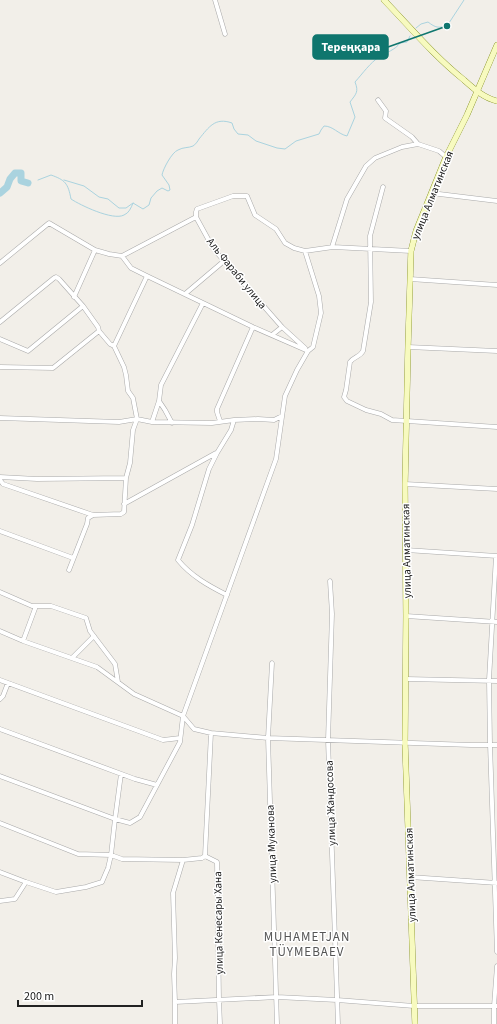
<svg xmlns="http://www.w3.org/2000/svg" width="497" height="1024" font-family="'Source Sans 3',sans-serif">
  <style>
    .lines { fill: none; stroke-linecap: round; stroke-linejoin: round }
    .stream { stroke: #aad3df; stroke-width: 1 }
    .river { stroke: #aad3df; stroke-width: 7 }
    .street-casing { stroke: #a9a9a9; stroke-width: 5 }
    .secondary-casing { stroke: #707d05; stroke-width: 6 }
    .street { stroke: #fff; stroke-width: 4 }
    .secondary { stroke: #f7fabf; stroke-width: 5.5 }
    .labels { text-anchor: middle; stroke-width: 3; stroke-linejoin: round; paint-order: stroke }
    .street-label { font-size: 11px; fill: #222; stroke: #fff }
    .quarter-label { font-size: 13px; letter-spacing: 1px; fill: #555; stroke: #fff }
    .leader { fill: none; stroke: #0f766e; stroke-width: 1.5 }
    .callout-dot { fill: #0f766e; stroke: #fff; stroke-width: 1.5 }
    .callout { fill: #0f766e; stroke: #0f766e; stroke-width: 1.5 }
    .callout-label { font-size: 12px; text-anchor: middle; font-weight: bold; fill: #fff }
  </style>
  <rect width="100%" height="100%" fill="#f2efe9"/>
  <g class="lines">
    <!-- stream -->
    <path class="stream" d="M416,28L421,24L428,22C436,28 438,28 447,26L464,0
      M38,180L51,175C65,180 68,183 71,199C80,205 113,221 124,215C129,213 131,208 133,203L143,209L149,205L151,198L157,191L162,188L168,191L170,190L169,185L162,175C163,169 172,152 178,150C183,147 189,148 193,146C195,145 198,141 199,139C209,127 215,117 232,123L234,129L238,134L248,135L256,141L277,148L285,149L296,141L319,134L321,130L324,126C333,126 338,134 347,136L355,117L350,102C356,94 359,92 355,82C363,73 370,63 379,57C387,52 395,50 400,43L407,42L410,36
      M64,180L84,186L99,197L108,199L114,204L119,208H126L133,203"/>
    <!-- river -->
    <path class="river" d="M0,193L7,187L10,179L15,173H21V181L28,183"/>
    <!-- street casing -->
    <g class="street-casing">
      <path id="street" d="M215,0L225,34
        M378,100L386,111L385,118L412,137L418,144
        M383,187L370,236L371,302L363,351C360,357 353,357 350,362L346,390L344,397L347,401L366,410L381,414L392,420L497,427
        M431,193L497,201
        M196,217V212L197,209L233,196H247L255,215L276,229L285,243L294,248L305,251L333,247L411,251
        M196,217L213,248L224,261L282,327L305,348
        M332,247L347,199L366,166L375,158L402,147L418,144L439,151L446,157
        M122,256L196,217
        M0,263L49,223L95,250L109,254L122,256L131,268L147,276L253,327L308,351
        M410,279L497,285
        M185,294L224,261
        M74,297L95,250
        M0,322L54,278L56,277L59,279L83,306L98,327L99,331L110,344L114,346L124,367L126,375L128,391L133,398L137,419L133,430L130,463L126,478L124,512L121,514L93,515L88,518L87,524L69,570
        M272,335L282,327
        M0,339L28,351L83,306
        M114,346L147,276
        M408,347L497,351
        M0,367L53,368L99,331
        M0,418L119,422L137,419L152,422L212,423L234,420
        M220,421L217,412V409L253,327
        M152,422L159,401
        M172,423L165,410L159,401L161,385L203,303
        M0,477L37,479L126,478
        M0,480L3,484L93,515
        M405,484L497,489
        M124,504L216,453
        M0,531L73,558
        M406,550L497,556
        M496,556L489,680L490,744L497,952
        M330,581L332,614L328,740L338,1024
        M0,592L32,606H51L86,618L90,631L115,664L118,682
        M227,595C209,586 191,576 178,560L192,525L209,469L217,453L231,430L234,420L258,419L274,420L282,416
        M406,616L497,622
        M0,631L23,641L97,667L134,694L183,716L194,729L211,733L268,738L471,745H497
        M23,641L36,606
        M72,658L94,636
        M272,663L268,738L277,1024
        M406,679L497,681
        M0,680L163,740L180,738
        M0,699L3,696L8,683
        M0,729L135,779L157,785
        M0,776L115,819L121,774
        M0,823L78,854L111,855L108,868L102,882L86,887L56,892L26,882L15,899L0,901
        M205,856L202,858L183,860L122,859L111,855L115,819L130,823L140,817L180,742L183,716L276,459L285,396L297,370L308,351L313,347L321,313L319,296L305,251
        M205,856L217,862L219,1000L220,1024
        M205,856L211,733
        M0,872L26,882
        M410,877L497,883
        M175,1002L174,974L175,958L173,893L183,860
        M175,1024V1002L277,997L337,1000L414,1006H497
        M494,1024V1006L497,966"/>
    </g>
    <!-- secondary casing -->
    <g class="secondary-casing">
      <path id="secondary" d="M384,0C410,27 434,56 464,80C474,89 484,98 497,101
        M415,1024L405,743L406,616L405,484L408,347L411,251L416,231L446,157L467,115L497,45"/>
    </g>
    <!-- street -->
    <use href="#street" class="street"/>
    <!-- secondary -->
    <use href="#secondary" class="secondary"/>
  </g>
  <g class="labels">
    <!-- street labels -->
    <g class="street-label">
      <text transform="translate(432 195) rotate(-68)" y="4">улица Алматинская</text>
      <text transform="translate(237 273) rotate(51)" y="4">Аль Фараби улица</text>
      <text transform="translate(406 551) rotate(-91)" y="4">улица Алматинская</text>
      <text transform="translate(330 803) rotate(-92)" y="4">улица Жандосова</text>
      <text transform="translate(271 844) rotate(-92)" y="4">улица Муканова</text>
      <text transform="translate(410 875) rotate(-92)" y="4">улица Алматинская</text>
      <text transform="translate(218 923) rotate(-91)" y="4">улица Кенесары Хана</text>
    </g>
    <!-- quarter labels -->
    <g class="quarter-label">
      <text x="307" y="941">MUHAMETJAN<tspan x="307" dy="15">TÜYMEBAEV</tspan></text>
    </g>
  </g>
  <!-- callouts -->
  <path class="leader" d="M447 26L388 47"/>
  <circle class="callout-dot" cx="447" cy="26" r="4"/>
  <rect class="callout" x="313" y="35" width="75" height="24" rx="4"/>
  <g class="callout-label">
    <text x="351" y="51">Тереңқара</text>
  </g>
  <!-- scale -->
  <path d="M18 1000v6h124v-6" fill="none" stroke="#222222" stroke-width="2"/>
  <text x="24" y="1000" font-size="12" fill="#222222" stroke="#ffffff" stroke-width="3" paint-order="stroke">200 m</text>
</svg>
